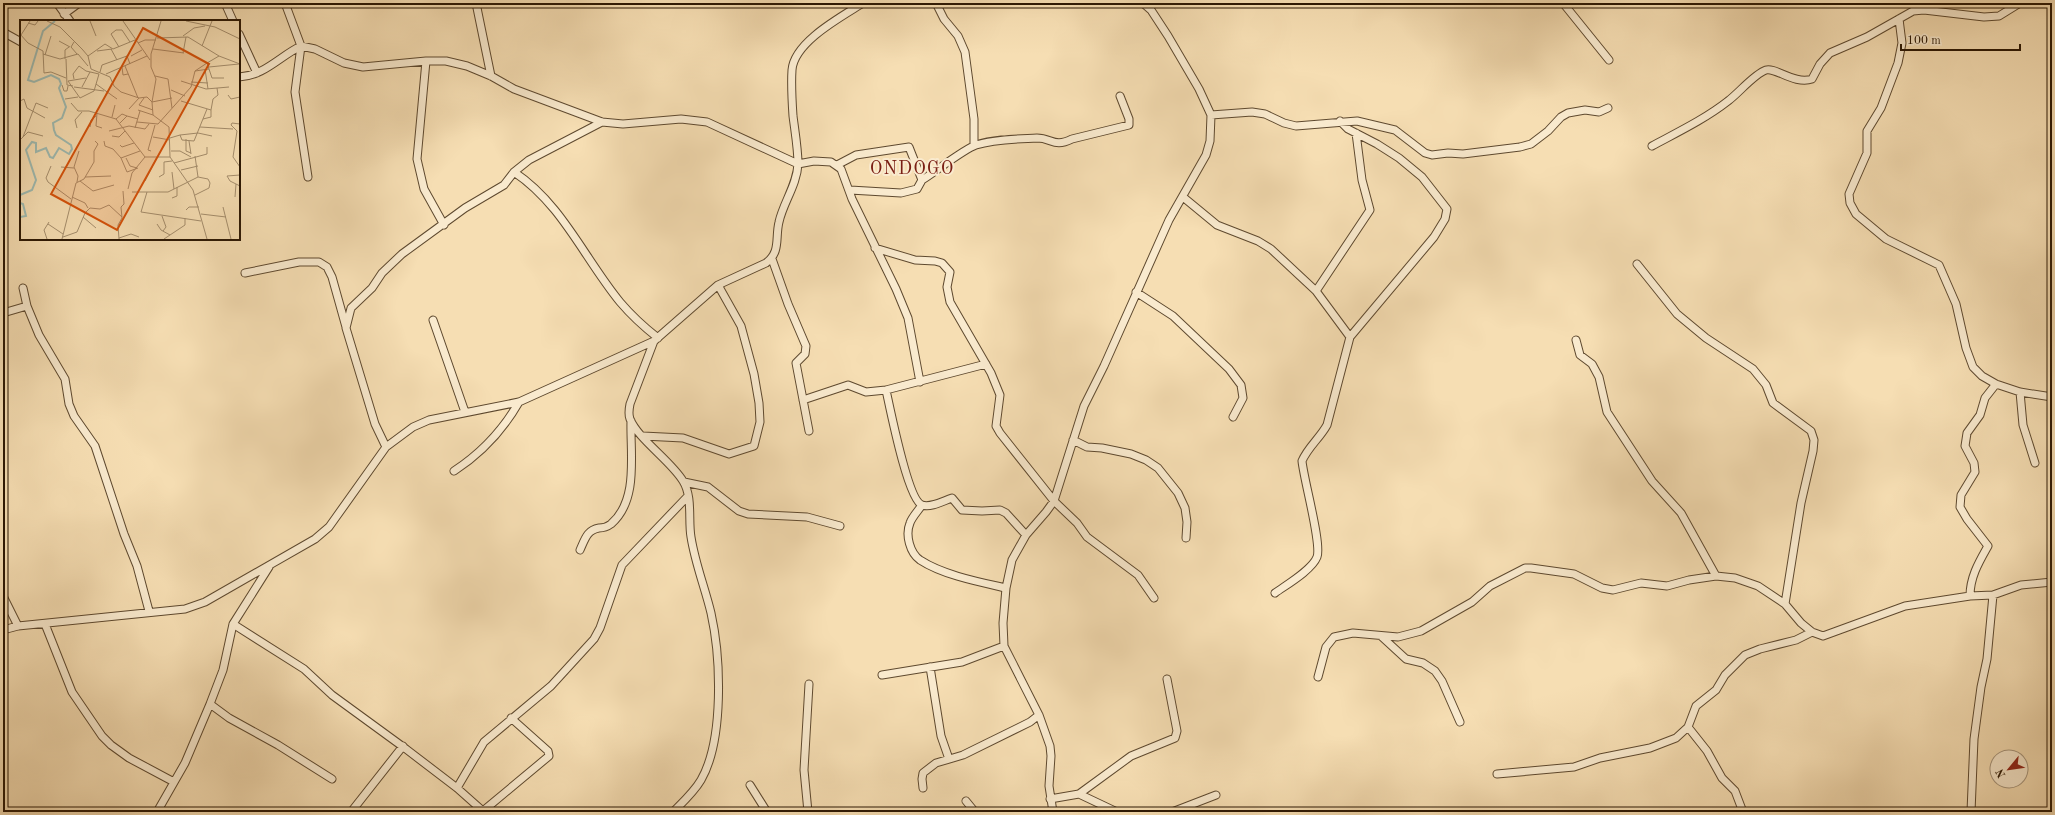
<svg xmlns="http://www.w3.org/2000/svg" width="2055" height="815" font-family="'Old Standard TT',serif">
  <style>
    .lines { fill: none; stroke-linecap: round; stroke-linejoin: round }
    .minor-casing { stroke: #5e492f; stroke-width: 9 }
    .minor { stroke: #f9eace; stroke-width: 7 }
    .labels { text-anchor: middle; stroke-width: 4; stroke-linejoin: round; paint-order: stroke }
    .quarter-label { font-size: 18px; letter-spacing: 1px; fill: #7a1f14; stroke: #f9eace }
    .inset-river { fill: none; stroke: #9ebbb2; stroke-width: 2 }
    .inset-road { fill: none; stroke: #a58e6d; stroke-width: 1 }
    .view { fill: #d5520b; fill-opacity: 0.15; stroke: #d5520b; stroke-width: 2 }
    .inset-edge { fill: none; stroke: #2b1703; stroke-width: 2 }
  </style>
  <rect width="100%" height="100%" fill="#f6deb3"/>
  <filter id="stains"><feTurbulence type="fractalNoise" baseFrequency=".005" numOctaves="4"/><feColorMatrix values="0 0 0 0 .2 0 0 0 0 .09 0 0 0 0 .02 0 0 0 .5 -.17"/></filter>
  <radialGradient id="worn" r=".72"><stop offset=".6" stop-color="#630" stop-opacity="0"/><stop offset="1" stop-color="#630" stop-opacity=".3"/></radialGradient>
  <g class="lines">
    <!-- minor casing -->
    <g class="minor-casing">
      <path id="minor" d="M57,3L70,21
        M225,3L233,21
        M285,3L301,46L295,92L308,177
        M476,3L491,76
        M936,3L944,19L958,36L965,52L974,119V145
        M1563,3L1609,60
        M3,8L7,3
        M64,14L79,3
        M1899,19L1902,43L1898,63L1881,108L1867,131V153L1849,194L1850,203L1856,214L1886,239L1939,265L1956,304L1966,348L1973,367L1982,376L1996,384L2020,392L2052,397
        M3,32L21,42
        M239,34L257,73
        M426,61L417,159L424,189L444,225
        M239,77C264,76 280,56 301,46L315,49L344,63L363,67L426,61H446L467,66L491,76L514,89L602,122L623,124L681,119L707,122L798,164L814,161L831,162L841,169L852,199L896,289L908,318L920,382
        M1211,115L1252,112L1265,114L1284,123L1296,126L1357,121L1395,130L1425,153L1432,155L1448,153L1463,154L1520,147L1531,144L1548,131L1561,117L1568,113L1585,110L1599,112L1608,108
        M1340,121L1348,129L1377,144L1399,158L1422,177L1447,209L1445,219L1434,237L1350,337
        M1652,146C1678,132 1705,119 1728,101C1739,93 1754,74 1766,70C1775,67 1795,85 1812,79L1820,64L1830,53L1867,37L1913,11L1924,10L1984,17L1999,16L2020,3
        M837,165L856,155L909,147L922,180
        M514,172C562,204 584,258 620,302C631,315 644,327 658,338
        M850,190L901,193L917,189L922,180C935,172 964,149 976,145C995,139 1018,139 1037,138C1052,138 1054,148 1072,139L1129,125V119L1120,96
        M1183,197L1217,225L1258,241L1271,249L1316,291L1350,337L1327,425C1320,438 1308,447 1302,461C1304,481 1322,544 1317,557C1312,570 1286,585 1275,593
        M875,248L915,260L935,261L942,263L950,272L947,287L950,302L991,373L1000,395L996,426L1000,433L1054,501L1077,523L1087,537L1138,575L1154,598
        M772,259L788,304L806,346L805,354L796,363L809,431
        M1637,264L1677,314L1706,338L1753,369L1766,385L1773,403L1811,431L1814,440L1813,451L1801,503L1785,604
        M245,273L299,262H319L327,267L332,277L346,327
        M23,288L27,306L39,335L65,379L69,404L74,416L95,446L124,534L137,566L149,611
        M1316,291L1370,210L1362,180L1356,133
        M1136,292L1173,316L1229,369L1241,385L1243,398L1233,417
        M3,313L27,306
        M433,320L465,412
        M1576,340L1580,355L1592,364L1599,377L1607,412L1652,481L1681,513L1716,576
        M654,341L630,404C629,409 628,414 630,419C638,439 671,461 683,481C693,497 688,520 691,537C695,563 705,588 711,613C721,658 724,740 701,780C694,792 683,802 673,812
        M886,390C890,408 908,500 922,505C931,508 943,501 952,498L962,510L982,511L1000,510L1006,513L1026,535
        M2020,392L2023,425L2035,463
        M803,400L848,385L866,392L886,390L986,364
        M643,436L683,438L729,454L754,446L760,422L759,403L754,374L741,326L718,285
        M1073,440L1087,447L1102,448L1131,454L1146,460L1158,468L1178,493L1185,508L1187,522L1186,538
        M386,447L375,424L346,328L351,308L372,288L382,273L402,254L465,208L504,185L514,172L529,160L602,122
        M454,471C480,454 503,430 519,402
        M684,482L708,487L739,511L748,514L807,517L840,526
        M922,505C918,511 912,517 910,523C905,535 910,553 920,560C943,575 979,582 1006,588
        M580,550C585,539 587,530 599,528C603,528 607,527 611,524C639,500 630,454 631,421
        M3,596L18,626
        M1970,596C1970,577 1979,562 1988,546L1967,519L1960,507L1961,495L1975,472L1974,463L1965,446L1967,433L1980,415L1985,398L1996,384
        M45,624L72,692L102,736L111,745L129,758L174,782
        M233,624L304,669L332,695L406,749L457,788L484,812
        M3,630L18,626L185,609L205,602L315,539L329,527L386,447L413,427L429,420L519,402L654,341L718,285L766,263C781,252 775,238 779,222C783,203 797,185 798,164C798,149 795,132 793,116C792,101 791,85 792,70C794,42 841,17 863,3
        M1381,636L1406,659L1423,663L1435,671L1442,681L1460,722
        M930,667L941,736L949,759
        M882,675L962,662L1004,646
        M1318,677L1326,647L1334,637L1353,633L1398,637L1421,631L1472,602L1490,586L1525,568H1531L1574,574L1602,588L1613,590L1641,583L1667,586L1689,580L1716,576L1735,578L1758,586L1785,604L1801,623L1812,632L1823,636L1905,606L1970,596L1993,595L2021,585L2052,582
        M210,704L229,718L278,745L332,779
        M1688,727L1707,751L1722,778L1735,791L1743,812
        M1497,774L1574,767L1600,758L1650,748L1676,738L1688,727L1696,706L1716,690L1725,675L1745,655L1760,649L1796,640L1812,632
        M750,785L767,812
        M457,788L484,742L551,686L594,639L600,628L622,565L688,496
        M923,788L922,779L923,773L936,763L963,755L1030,722L1039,715
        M1079,794L1117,812
        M1050,799L1079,794L1131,756L1175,738L1177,731L1167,679
        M966,801L975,812
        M483,811L549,756L548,751L511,718
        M157,812L185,763L210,704L223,670L233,624L269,567
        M351,812L403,746
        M808,812L804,770L809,684
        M1053,812L1049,786L1051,756L1050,746L1039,715L1004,646L1003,623L1006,588L1012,560L1026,535L1046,512L1054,501L1084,406L1104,366L1169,220L1206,155L1210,141L1211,115L1199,89L1168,36L1151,10L1143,3
        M1172,812L1216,795
        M1971,812L1974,739L1981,687L1987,659L1993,595"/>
    </g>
    <!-- minor -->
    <use href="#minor" class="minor"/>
  </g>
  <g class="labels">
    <!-- quarter labels -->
    <g class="quarter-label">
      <text x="912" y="174">ONDOGO</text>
    </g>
  </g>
  <!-- overview -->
  <g transform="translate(20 20)">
    <rect width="220" height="220" fill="#f6deb3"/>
    <path class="inset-river" d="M0,175L12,170L16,160L6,130L12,122L16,123V132L26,128L30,137L33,138L39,128L49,134L52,129L51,125L36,115L34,110L33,103L42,98L46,87L39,68L41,64L39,59L31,55L14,62L8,60L23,11L35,1M0,183L3,184L6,196L0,197"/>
    <path class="inset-road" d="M27,1L40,7L62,29L68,36L71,49L90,57L94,66L101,72L119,78L127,77L132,82M70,1L76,16M103,1L130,40M141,1L131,34V47L136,59L132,82L133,95L149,107L150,137L173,170L187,219M166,1L195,7L220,19M8,3L15,5L18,1M0,14L8,23L23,31L24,53L31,52L46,58M1,15L10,1M163,16L174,8L185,6M137,18L168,17L199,36L220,44M39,21L50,27M54,22L51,27L57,34M118,23L125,20H136M182,26L192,1M99,27L91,14L96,10H102L110,22M91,29L97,40M133,29L164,33M77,31L92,29M163,33L166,17M23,34L40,39L58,34L68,46M25,35L31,16M68,36L85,24L93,29L115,20M111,36L122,30M45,39V30L49,27M46,39L47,65L53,66M187,43L199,36M105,46L118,78M102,47L103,55L108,54M189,47L219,44M185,49L188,69M175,51L187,43L192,58H204M80,52L82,45L107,36L110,44M86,54L127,36M135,56L148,59L152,88M54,59L53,54L59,46L66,51L79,54M48,61L60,78L74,71L79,54M48,61L66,58M161,61L186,69L209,67M171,62L188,63M76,64L97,79M42,65L44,71H47L48,66M54,67L84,71M62,67L70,52M151,70L165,76M208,75L211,79L220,77M124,78L119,85L133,90M45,79L58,77M0,81L4,79L7,88L25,98M161,81L191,90V97L183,99M132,82L152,78M51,83L58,91H69L96,99L125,137H150M109,89L119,78M118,90L133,95M191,90L193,79L198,75L197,68M77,93L76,106L82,108M92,97L95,85M96,99L102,94L107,96M117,102L138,104L171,67L175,51L189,49M100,103L107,96L118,99M220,104L212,103L211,105L217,111L213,137L220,147M70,107L71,100L76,96M180,107L213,109M57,108L55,100L62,92M115,108L120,91M89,111L109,106L125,109L129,104M160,115L178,113L192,116M92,116L99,117L105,111M3,117L16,83L28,88M133,117L150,120M150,118L160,115L162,120L174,121L187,89M166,119V131L171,133M0,120L8,112L23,116M84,121L85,126L93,129L101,138L120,131M169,121L171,134M100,125L102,127L114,123M131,131L128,130L135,105M151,131H160L171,137M101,138L107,152L118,148M106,138L110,146L117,148M154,143L187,134V127M31,146L26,158L28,162L51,179M41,147L54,148M161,150L178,146M152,152L154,169M220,155L207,156L210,161L220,166M65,157L91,156M139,157L144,154V142L152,141M60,161L73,171L94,165M125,161L137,137M57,162L58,156L54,147L59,131M108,169L112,153L125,137M112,172H148L178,157L175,136M127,172L121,192L181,201M175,175L189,168L190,163L188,159L178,157M52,177L65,183L68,188M215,177L216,164M152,178L157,176V167M203,187L211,219M166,190L169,187H179M181,194L206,197M142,196L146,207L143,211M63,197L76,208M28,204L43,214M137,204L141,210L150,215M43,217L57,212L65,193L70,188L80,189L89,185L102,197M99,218L111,214L119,217M27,219L24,210L29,202M42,219L56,163L64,159L74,142V131L78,124L75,121M99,219L98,205L102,198L101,187L104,184L103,171M144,219L165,205V198"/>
    <path class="view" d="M123,8L189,44L97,210L31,174Z"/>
    <rect width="220" height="220" class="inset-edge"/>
  </g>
  <!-- margin -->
  <rect width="2055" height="815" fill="none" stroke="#f6deb3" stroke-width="16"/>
  <rect x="4" y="4" width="2047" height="807" fill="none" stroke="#2b1703" stroke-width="2"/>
  <rect x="8" y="8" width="2039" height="799" fill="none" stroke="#2b1703"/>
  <!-- north arrow -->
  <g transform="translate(2009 769) rotate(241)"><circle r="19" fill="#f9eace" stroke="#a7967d"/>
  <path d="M0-3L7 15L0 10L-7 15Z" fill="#8f2418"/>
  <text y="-6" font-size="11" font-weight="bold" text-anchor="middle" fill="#2b1703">N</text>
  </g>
  <!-- scale -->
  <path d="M1901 44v6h119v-6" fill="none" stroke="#2b1703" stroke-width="2"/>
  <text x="1907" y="44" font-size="12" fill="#2b1703" stroke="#f9eace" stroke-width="3" paint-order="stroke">100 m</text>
  <rect width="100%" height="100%" filter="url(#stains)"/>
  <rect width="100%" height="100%" fill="url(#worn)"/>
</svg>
